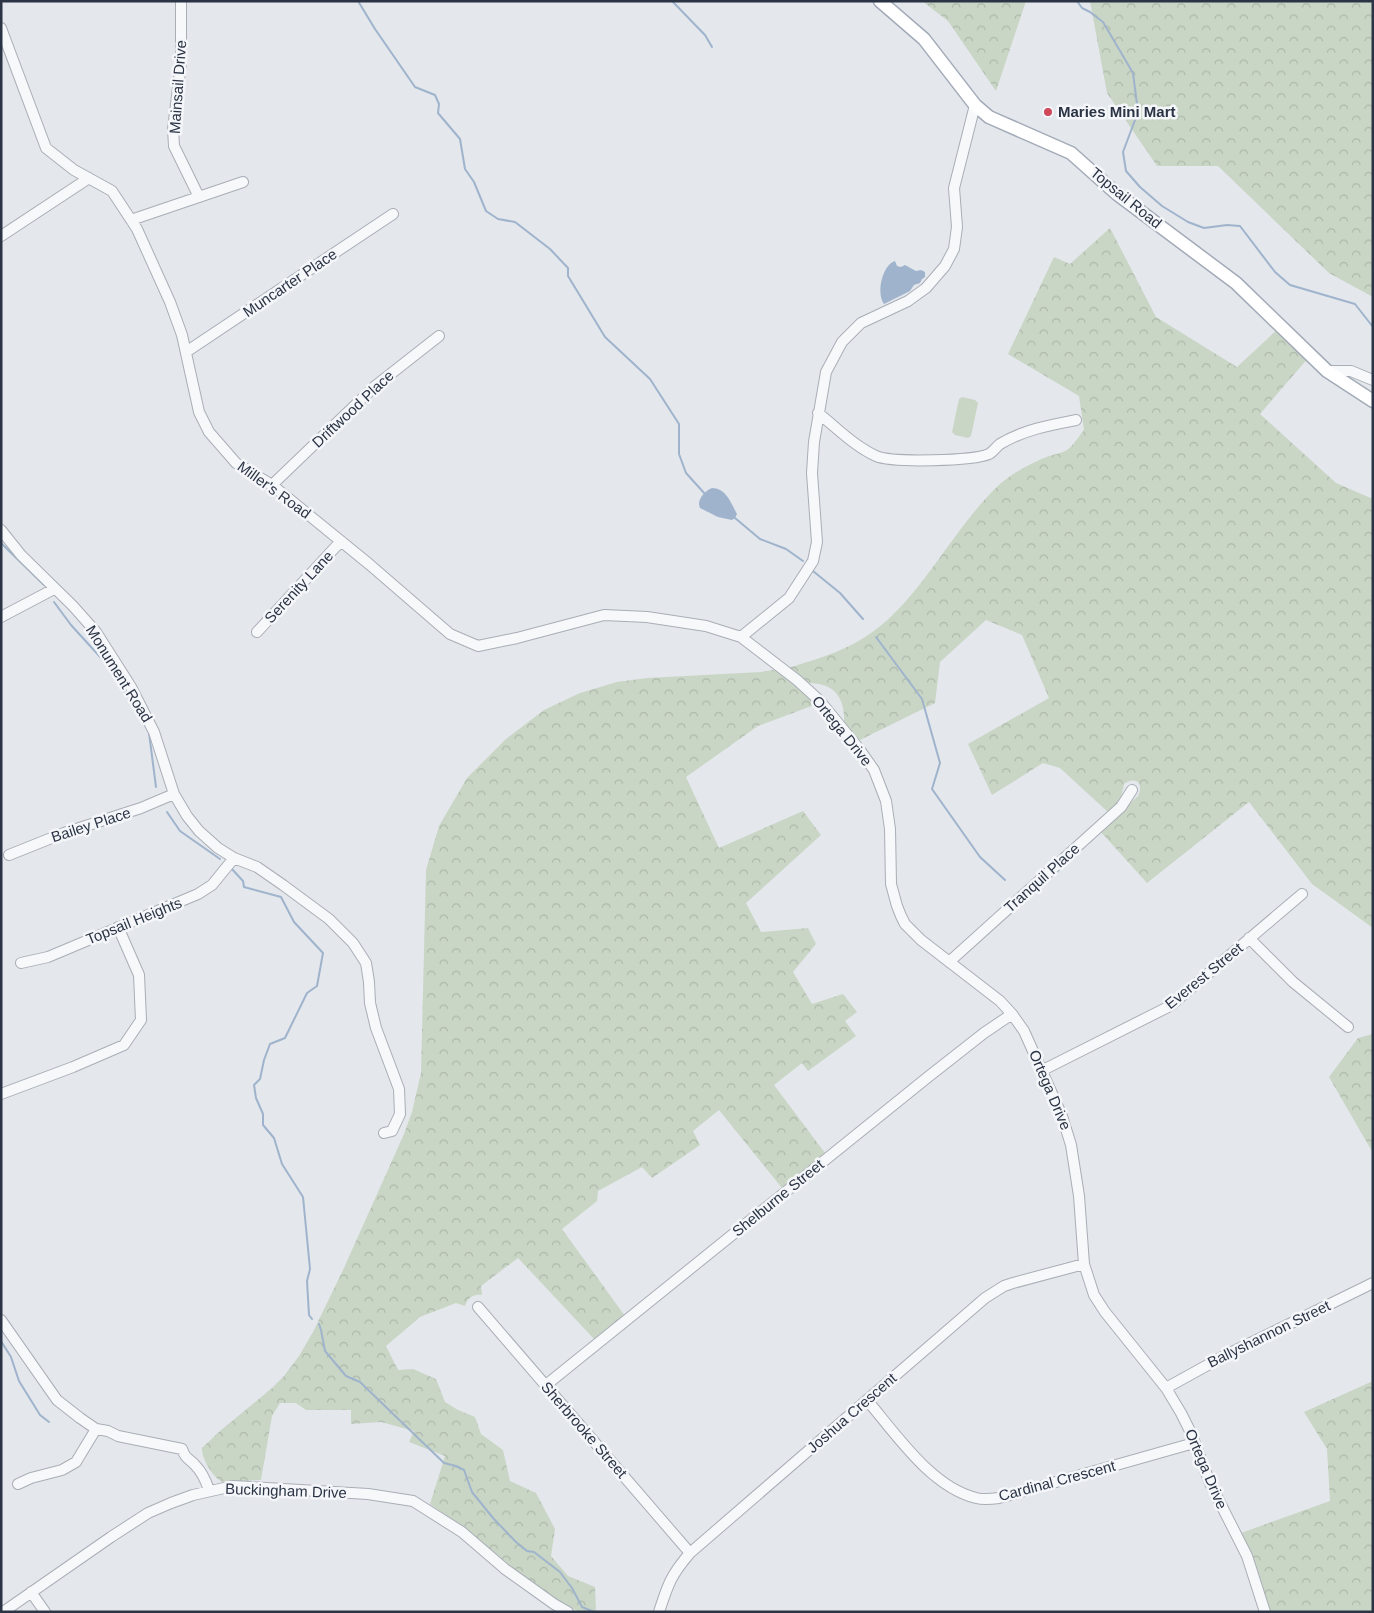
<svg xmlns="http://www.w3.org/2000/svg" width="1374" height="1613" font-family="Arial,sans-serif">
  <style>
    .green { fill: #c9d6c5 }
    .forest { fill: url(#forest-crowns) }
    .water { fill: #9fb4cc }
    .lines { fill: none; stroke-linecap: round; stroke-linejoin: round }
    .stream { stroke: #9fb4cc; stroke-width: 2 }
    .minor-casing { stroke: #a9aeb7; stroke-width: 12 }
    .major-casing { stroke: #a3abb8; stroke-width: 15 }
    .minor { stroke: #f7f8fa; stroke-width: 10 }
    .major { stroke: #fff; stroke-width: 12 }
    .poi-dot { fill: #d1495b; stroke: #f4f6f9; stroke-width: 2 }
    .labels { text-anchor: middle; stroke-width: 5; stroke-linejoin: round; paint-order: stroke }
    .street-label { font-size: 15px; fill: #2b3445; stroke: #f4f6f9 }
    .poi-label { font-size: 15px; font-weight: bold; fill: #2b3445; stroke: #f4f6f9; text-anchor: start }
  </style>
  <defs>
    <pattern id="forest-crowns" width="20" height="18" patternUnits="userSpaceOnUse" patternTransform="scale(1.25)"><rect width="20" height="18" fill="#c9d6c5"/><path d="M2 6a3 3 0 1 1 6 0M12 15a3 3 0 1 1 6 0" fill="none" stroke="#adb8ab"/></pattern>
  </defs>
  <rect width="100%" height="100%" fill="#e4e7ec"/>
  <!-- green -->
  <path class="green" d="M962,397L975,400L978,403L971,436L968,438L955,435L952,432L959,399Z"/>
  <!-- forest -->
  <path class="forest" d="M922,1H1026L996,91L948,21Z
    M1090,1H1373V297L1329,273L1218,166H1157L1107,93Z
    M1110,228L1156,317L1237,367L1280,327L1309,357L1260,414L1336,483L1373,499V928L1312,884L1249,802L1147,883L1100,831L1138,796C1144,783 1136,776 1124,784L1120,802L1109,813L1060,768L1043,763L992,795L968,744L1049,698L1022,635L986,620L940,662L935,703L858,741L844,723C845,706 840,690 823,685C818,683 812,684 807,682C801,681 793,672 788,668C814,660 839,653 862,639C919,605 951,529 1000,484C1014,472 1031,463 1049,456C1055,454 1062,453 1067,450C1073,446 1079,436 1084,430L1079,396L1008,354L1054,257L1070,264Z
    M779,669L817,704L758,726L686,777L719,848L803,811L821,835L746,903L761,932L808,928L816,944L793,972L812,1004L843,994L857,1012L845,1021L856,1036L808,1071L802,1063L774,1085L825,1153L782,1188L719,1110L693,1131L700,1145L652,1178L642,1167L598,1191L597,1201L562,1229L625,1316L595,1340L518,1258L481,1286L482,1295C473,1294 468,1297 465,1306L456,1303L420,1317L386,1346L398,1370L413,1369L436,1379L445,1402L458,1410L475,1417L481,1434L503,1450L510,1481L536,1493L555,1529L551,1556L568,1576L595,1587L596,1612H579L549,1595L529,1581L467,1530L430,1504L445,1456L409,1442L414,1431L381,1422L351,1424V1410H306L296,1403H280L272,1416L261,1480L223,1482C214,1479 201,1458 202,1448L220,1431L272,1388L284,1376L299,1356L313,1332L343,1270L404,1134L412,1112L421,1073L426,870L439,826L467,778L506,739L544,710L580,693L617,682L647,678L761,672Z
    M1373,1034V1153L1329,1077L1358,1038Z
    M1373,1381V1612H1270L1251,1555L1241,1533L1330,1501L1327,1449L1304,1412Z"/>
  <!-- water -->
  <path class="water" d="M895,261L897,266L901,267L905,265L916,271L921,270L925,272V277L922,279L920,283L914,285L910,291L884,304C876,294 882,265 895,261Z
    M712,488C726,488 731,503 737,514L735,518L732,520L718,517L700,508C696,500 705,491 712,488Z"/>
  <g class="lines">
    <!-- stream -->
    <path class="stream" d="M358,1L375,29L415,87L435,95L439,104L438,113L460,139L465,169L474,182L486,211L498,219L515,222L550,249L568,268V276L605,337L650,379L679,424V454L686,473L705,494
      M672,1L705,35L712,47
      M1077,1L1082,8L1090,12L1103,22L1133,73L1138,112L1123,152L1126,171L1140,187L1162,206L1188,222L1204,228L1227,225L1240,226L1275,272L1290,285L1355,304L1373,327
      M735,518L760,539L786,549L803,561
      M1,543L44,585
      M813,571L840,593L863,619
      M54,602L71,625L122,681L124,691L140,716
      M876,637L922,699L940,763L932,789L980,857L1005,880
      M149,733L156,787
      M167,812L180,831L220,859
      M231,868L243,881L244,887L281,897L294,922L323,953L317,986L307,993L285,1038L270,1044L264,1060L260,1079L254,1085L256,1098L263,1114V1125L274,1138L282,1164L303,1197L310,1269L307,1281L309,1315L312,1319
      M319,1324L321,1330L325,1351L346,1376L360,1382L444,1463L456,1466L464,1470L472,1492L493,1518L516,1542L527,1551L534,1552L560,1572L572,1588L582,1607L594,1612
      M1,1341L11,1357L19,1381L40,1415L49,1422"/>
    <!-- minor casing -->
    <g class="minor-casing">
      <path id="minor" d="M181,1V63L173,129L174,146L199,197
        M1,28L46,148L74,170L112,191L137,229L170,302L182,335L199,412L209,432L236,463L272,485L369,564L450,634L478,646L517,638L604,615L647,617L706,626L741,637L797,680L820,701L860,750L874,770L886,801L890,829L891,884L897,906L901,916L905,924L921,940L1000,1001L1012,1014L1024,1031L1062,1116L1071,1145L1079,1196L1084,1264L1094,1295L1105,1312L1166,1388L1181,1413L1191,1433L1210,1483L1247,1556L1265,1612
        M131,220L243,182
        M1,236L89,178
        M186,352L393,214
        M1327,371H1351L1373,380
        M818,413C836,427 854,446 876,456C892,463 973,461 989,454C993,452 996,447 1000,444C1023,430 1050,425 1076,420
        M272,485L374,387L439,336
        M1,530L21,555L73,606L96,632L131,687L154,732L174,794L187,816L199,831L218,848L234,858L257,867L283,885L329,919L353,943L366,963L369,982L370,1003L376,1028L399,1089L400,1114L392,1131L384,1133
        M1,617L54,589
        M257,632L341,541
        M741,637L789,598L813,561L817,542L812,473L814,442L826,372L842,342L861,323L908,301L926,288L945,266L954,249L957,227L954,188L975,105
        M9,855L64,833L141,808L174,794
        M1249,938L1293,982L1348,1027
        M949,962L1121,807L1132,790
        M21,963L48,957L198,894L212,885L234,858
        M1043,1070L1170,1006L1302,894
        M1,1094L73,1067L124,1045L141,1020L139,975L118,927
        M478,1307L690,1553
        M1,1320L57,1400L80,1418L96,1429L108,1431L118,1436L182,1449C186,1460 188,1457 195,1465C202,1472 206,1481 209,1490
        M546,1385L928,1077L984,1033L1012,1014
        M1166,1388L1224,1356L1373,1283
        M867,1400C895,1433 931,1487 976,1498C984,1500 992,1499 999,1498L1194,1443
        M18,1484L31,1478L62,1470L76,1462L96,1429
        M31,1592L45,1612
        M3,1612L111,1537L148,1513L171,1503L193,1495L233,1486L368,1494L413,1501L462,1532L505,1569L554,1604L568,1612
        M659,1612C668,1584 671,1575 690,1553L985,1298L1004,1286L1013,1283L1084,1264"/>
    </g>
    <!-- major casing -->
    <g class="major-casing">
      <path id="major" d="M880,1L924,39L975,105L989,117L1071,153L1117,194L1236,283L1327,371L1373,401"/>
    </g>
    <!-- minor -->
    <use href="#minor" class="minor"/>
    <!-- major -->
    <use href="#major" class="major"/>
  </g>
  <!-- markers -->
  <circle class="poi-dot" cx="1048" cy="112" r="5"/>
  <g class="labels">
    <!-- street labels -->
    <g class="street-label">
      <text transform="translate(178 87) rotate(-86)" y="5">Mainsail Drive</text>
      <text transform="translate(1126 198) rotate(39)" y="5">Topsail Road</text>
      <text transform="translate(290 283) rotate(-34)" y="5">Muncarter Place</text>
      <text transform="translate(353 409) rotate(-43)" y="5">Driftwood Place</text>
      <text transform="translate(274 490) rotate(36)" y="5">Miller's Road</text>
      <text transform="translate(299 587) rotate(-47)" y="5">Serenity Lane</text>
      <text transform="translate(119 674) rotate(58)" y="5">Monument Road</text>
      <text transform="translate(842 731) rotate(51)" y="5">Ortega Drive</text>
      <text transform="translate(91 825) rotate(-18)" y="5">Bailey Place</text>
      <text transform="translate(1042 878) rotate(-42)" y="5">Tranquil Place</text>
      <text transform="translate(134 921) rotate(-22)" y="5">Topsail Heights</text>
      <text transform="translate(1204 976) rotate(-39)" y="5">Everest Street</text>
      <text transform="translate(1050 1090) rotate(67)" y="5">Ortega Drive</text>
      <text transform="translate(778 1198) rotate(-39)" y="5">Shelburne Street</text>
      <text transform="translate(1269 1334) rotate(-26)" y="5">Ballyshannon Street</text>
      <text transform="translate(852 1413) rotate(-41)" y="5">Joshua Crescent</text>
      <text transform="translate(584 1430) rotate(49)" y="5">Sherbrooke Street</text>
      <text transform="translate(1206 1469) rotate(67)" y="5">Ortega Drive</text>
      <text transform="translate(1057 1481) rotate(-15)" y="5">Cardinal Crescent</text>
      <text transform="translate(286 1491) rotate(2)" y="5">Buckingham Drive</text>
    </g>
    <!-- poi labels -->
    <g class="poi-label">
      <text x="1058" y="117">Maries Mini Mart</text>
    </g>
  </g>
  <!-- border -->
  <rect width="1374" height="1613" fill="none" stroke="#2b3445" stroke-width="5"/>
</svg>
